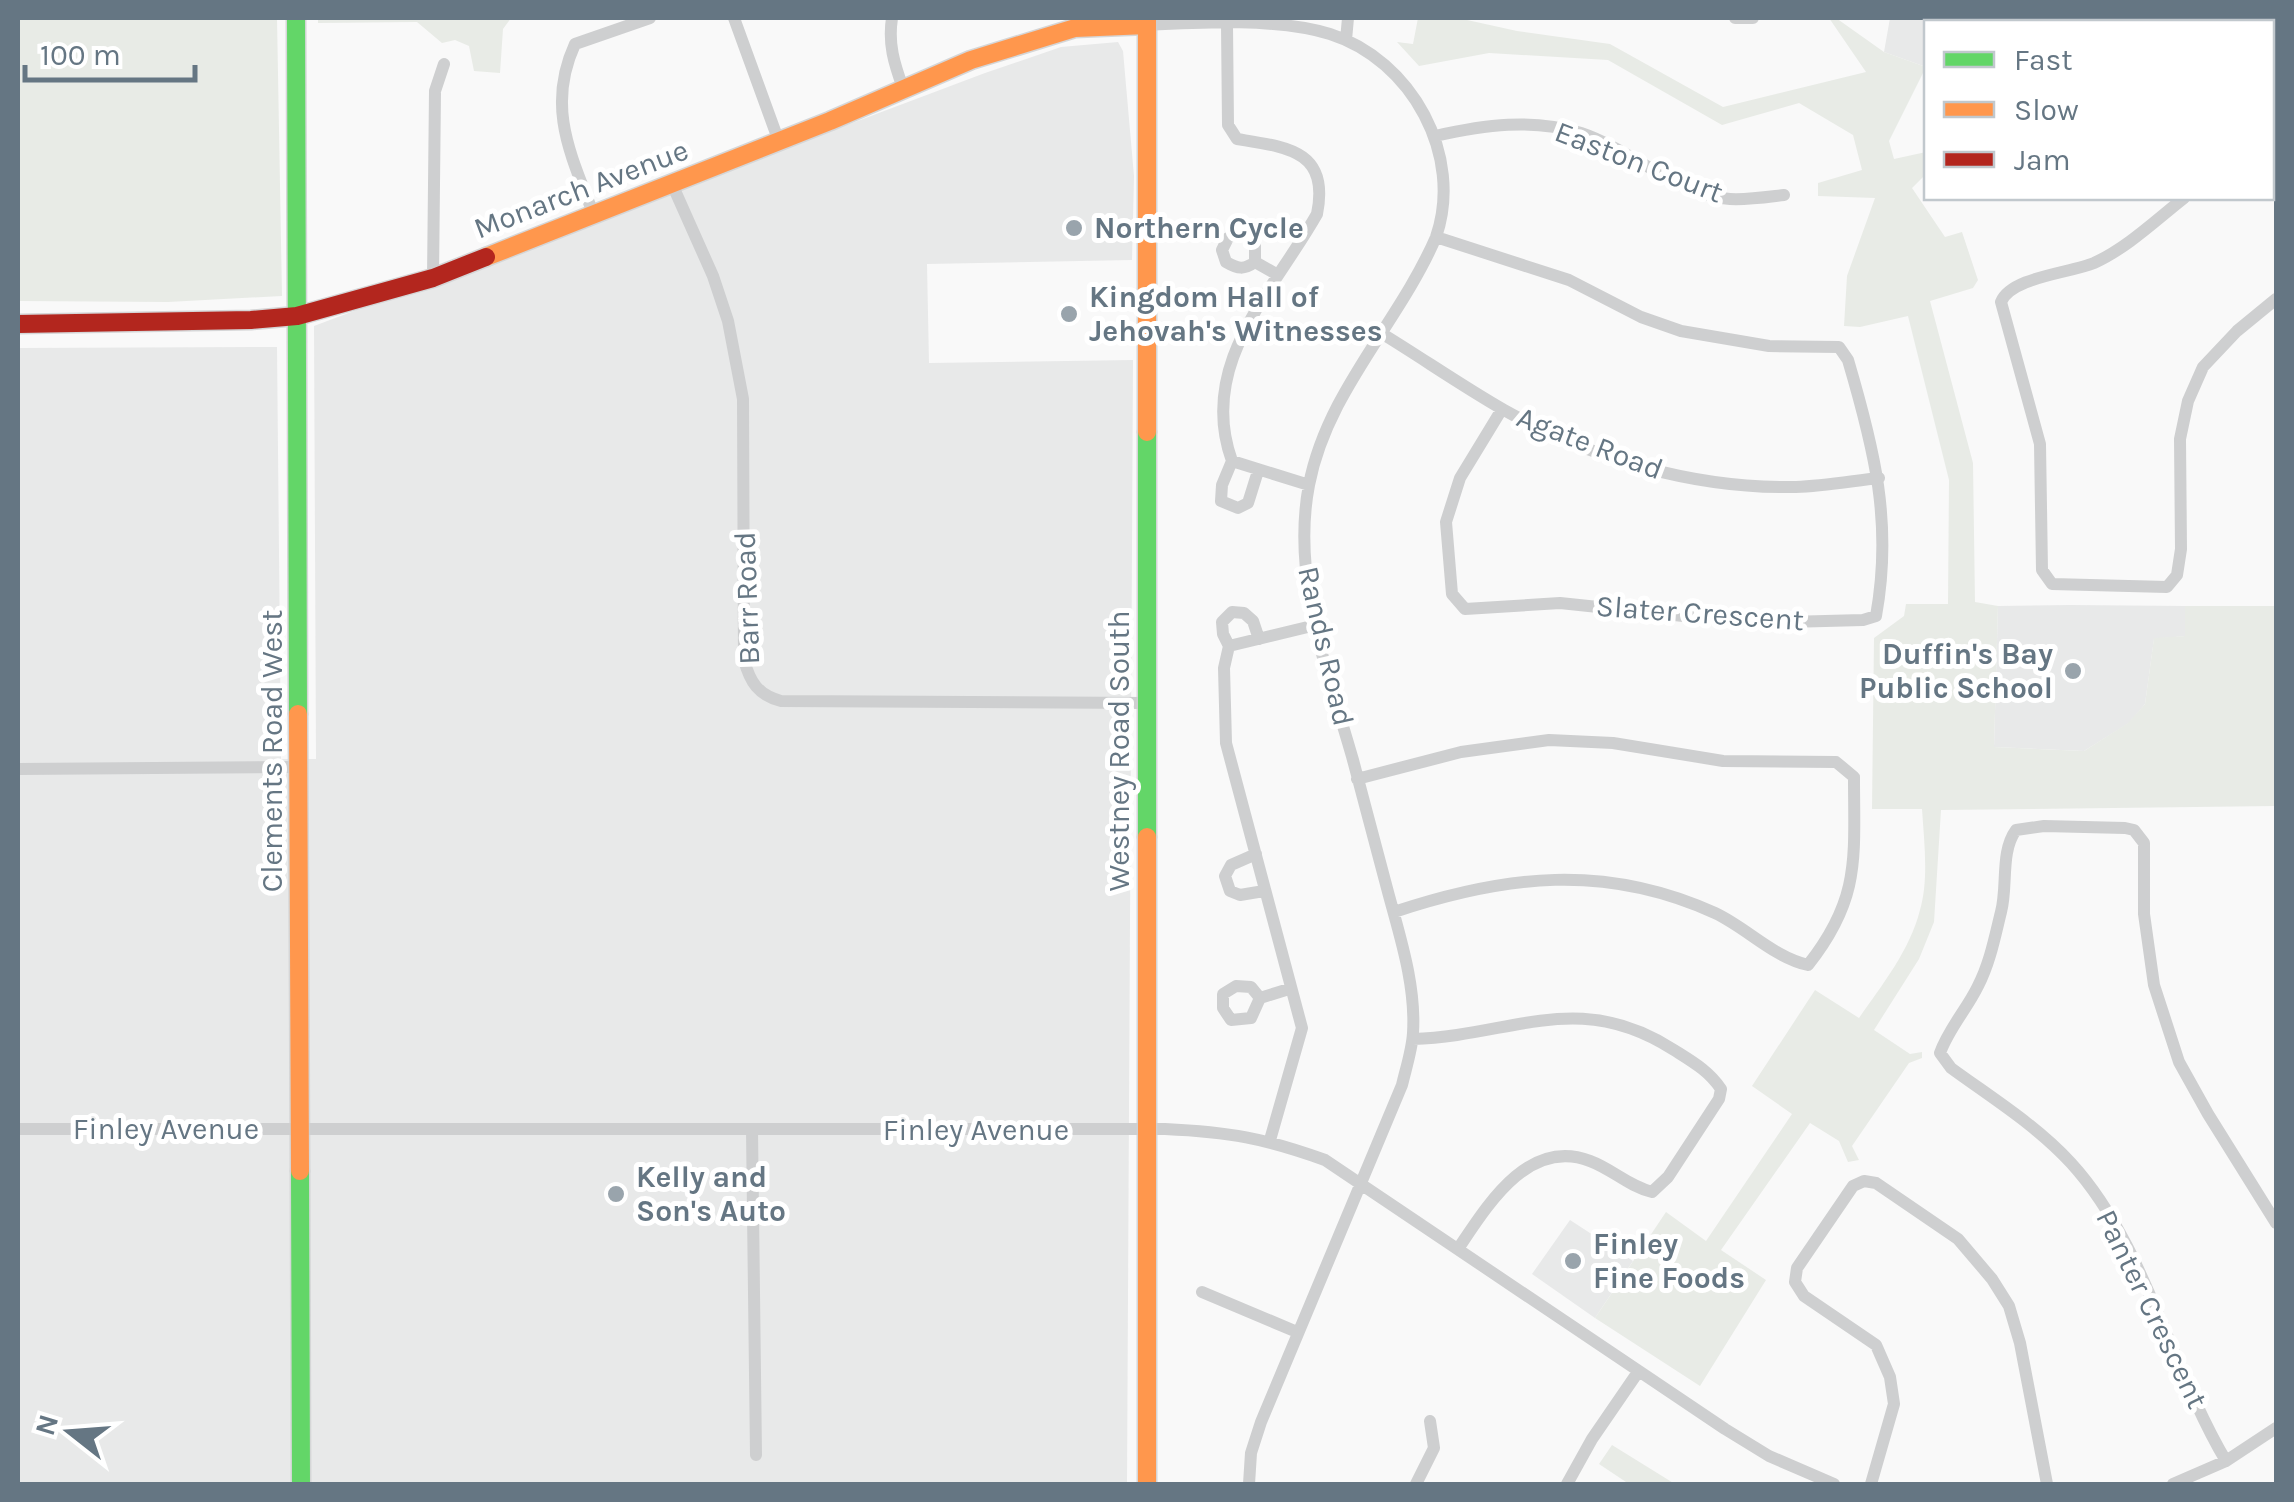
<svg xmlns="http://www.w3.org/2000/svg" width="2294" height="1502" font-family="Karla,sans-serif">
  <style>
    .built { fill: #e8e9e9 }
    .green { fill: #e8ebe6 }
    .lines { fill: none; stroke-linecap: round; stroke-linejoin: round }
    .fast-casing { stroke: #d5d6d7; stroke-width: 21 }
    .slow-casing { stroke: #d5d6d7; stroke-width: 21 }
    .jam-casing { stroke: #d5d6d7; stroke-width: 21 }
    .street { stroke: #cecfd0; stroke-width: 12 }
    .fast { stroke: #63d668; stroke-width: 18 }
    .slow { stroke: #ff974d; stroke-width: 18 }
    .jam { stroke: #b3261e; stroke-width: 18 }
    .poi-dot { fill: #99a4ac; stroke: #fff; stroke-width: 4 }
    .labels { text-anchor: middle; stroke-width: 10; stroke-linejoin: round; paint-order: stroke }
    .street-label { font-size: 30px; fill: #657683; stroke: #fff }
    .poi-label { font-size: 30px; font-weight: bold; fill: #657683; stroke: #fff; text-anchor: start }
  </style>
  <rect width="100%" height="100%" fill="#f9f9f9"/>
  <!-- built -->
  <path class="built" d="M1890,18H2064L2060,22H1926V67L1884,52Z
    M1118,42L1123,51L1134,176L1132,260L927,264L929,363L1133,360L1127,1484H18V348L277,347L281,759H316L314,326L985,73L1061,47Z
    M2070,605L2185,606V636L2154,639L2145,704L2129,723L2084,751L1994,747L1998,606Z
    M1570,1220L1633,1261L1595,1318L1532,1274Z"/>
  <!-- green -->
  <path class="green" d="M18,18H277L282,296L168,302L18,301Z
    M318,18H511L503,29L500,73L474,71L469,46L455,40L442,43L417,22L318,23Z
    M1418,18H1458L1517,31L1610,44L1723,107L1866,72L1829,18H1836L1884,52L1926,67L1889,141L1894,159L1926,152V174L1912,188L1945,237L1962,232L1978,280L1973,288L1930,301L1973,463L1975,602L1998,606L1994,747L2084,751L2128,723L2145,704L2154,638L2185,636V606H2276V806L1941,810L1934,922L1919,959L1874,1030L1910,1054L1922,1052V1058L1909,1063L1852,1146L1859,1160L1848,1162L1839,1141L1810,1123L1721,1250L1766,1280L1700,1386L1595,1318L1666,1212L1706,1241L1792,1114L1752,1086L1815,990L1859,1018C1882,985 1910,950 1920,910C1929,879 1924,841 1922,809H1872L1874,638L1904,616L1906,604H1948L1949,480L1908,316L1860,327L1844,326L1847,276L1875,198L1818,196V183L1862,170L1853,135L1799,103L1722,125L1608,60L1489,53L1419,66L1397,42L1413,44Z
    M1612,1445L1675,1484H1629L1599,1464Z"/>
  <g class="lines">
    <!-- fast casing -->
    <g class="fast-casing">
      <path id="fast" d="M296,18L298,714
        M1147,432V837
        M300,1171L301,1484"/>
    </g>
    <!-- slow casing -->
    <g class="slow-casing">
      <path id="slow" d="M1147,18V432
        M486,257L830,121L971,60L1075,28L1147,25
        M298,714L300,1171
        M1147,837V1484"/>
    </g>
    <!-- jam casing -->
    <g class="jam-casing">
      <path id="jam" d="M18,324L251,320L297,316L433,278L486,257"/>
    </g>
    <!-- street -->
    <path class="street" d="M734,18L778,139
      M892,18C888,44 894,63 903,88
      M1735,18H1753
      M2158,22L2161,18
      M1147,25C1202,22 1278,18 1330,34C1412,60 1464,156 1436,237C1399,323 1327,391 1309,485C1291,578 1328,672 1353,760C1365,804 1376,848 1388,892C1400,937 1416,985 1413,1033C1412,1050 1406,1068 1402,1085L1261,1422L1251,1453L1249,1484
      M1227,25L1228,125L1237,139C1286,147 1330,150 1317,214C1273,292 1197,364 1232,461L1222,485L1221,501L1238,508L1248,503L1258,471
      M1346,40L1348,18
      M2272,129L2276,125
      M1435,136C1484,125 1532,118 1581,133C1629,149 1681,196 1730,199C1748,200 1767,197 1784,195
      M672,184L713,276L728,321L743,399L744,660C750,682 758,695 781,701L1147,703
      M2184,198C2156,220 2127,248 2094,263C2070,273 2011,277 2001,302L2040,444L2042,570L2052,584L2167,587L2177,575L2181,549L2180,439L2188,401L2203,367L2237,331L2276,299
      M593,213C571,155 546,107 575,44L650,18
      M1436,237L1569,280L1641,317L1681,331L1769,346L1839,347L1848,360C1874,448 1893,523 1876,616L1863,620L1750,623L1560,603L1465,609L1452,594L1446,522L1460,478L1502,409
      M1255,262C1244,270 1238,269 1226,262L1222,250L1228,238L1239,232L1255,240V262L1278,275
      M433,278L435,91L444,64
      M1381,333C1422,358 1462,386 1504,410C1592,459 1694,489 1796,487C1823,486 1852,481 1879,478
      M1232,461L1309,485
      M1259,639L1253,621L1244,613L1232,612L1222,622L1223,634L1229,646L1224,668L1226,743L1302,1028L1270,1140
      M1229,646L1316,625
      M18,769L298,767
      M1357,779L1461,752L1549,740L1613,743L1723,761L1836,762L1854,777C1854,858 1861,898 1808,965C1773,957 1747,928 1715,913C1605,863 1505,875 1394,912
      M1256,854L1231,865L1225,876L1230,891L1240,895L1264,891
      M1236,986L1251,987L1260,998L1251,1018L1231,1020L1223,1008V994Z
      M1260,998L1289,989
      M1413,1039C1513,1036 1578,988 1674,1050C1693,1062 1709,1071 1721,1089L1719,1099L1668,1177L1652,1192C1628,1186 1612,1169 1590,1161C1528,1137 1487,1206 1458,1249
      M18,1129H1165C1229,1132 1264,1138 1325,1160L1725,1429L1769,1456L1834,1484
      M752,1130L756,1455
      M1202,1292L1297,1332
      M2226,1461C2170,1367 2145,1244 2071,1163C2036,1125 1992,1098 1951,1068L1940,1053C1949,1028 1967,1009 1978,986C1990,963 1995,936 2001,912C2008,886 2000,852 2016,830L2044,826L2125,828L2134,830L2144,843V914L2154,985L2179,1062L2208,1114L2276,1223
      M1416,1484L1434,1448L1430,1421
      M1567,1484L1592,1439L1638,1372
      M1871,1484L1894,1404L1890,1377L1876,1345L1804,1296L1795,1282L1797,1268L1853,1186L1864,1181L1876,1183L1958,1239L1992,1279L2009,1306L2020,1343L2047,1484
      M2173,1484L2226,1461L2276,1428"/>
    <!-- fast -->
    <use href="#fast" class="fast"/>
    <!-- slow -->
    <use href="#slow" class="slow"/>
    <!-- jam -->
    <use href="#jam" class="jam"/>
  </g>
  <!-- markers -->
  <g class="poi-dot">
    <circle cx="1074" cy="228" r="10"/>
    <circle cx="1069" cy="314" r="10"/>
    <circle cx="2073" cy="671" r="10"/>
    <circle cx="616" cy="1194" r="10"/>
    <circle cx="1573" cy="1261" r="10"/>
  </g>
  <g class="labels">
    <!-- street labels -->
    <g class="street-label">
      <text transform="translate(1639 162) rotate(21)" y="10">Easton Court</text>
      <text transform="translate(581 189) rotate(-21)" y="10">Monarch Avenue</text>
      <text transform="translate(1590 443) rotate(21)" y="10">Agate Road</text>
      <text transform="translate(747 598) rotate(-92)" y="10">Barr Road</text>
      <text transform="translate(1700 613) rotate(4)" y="10">Slater Crescent</text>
      <text transform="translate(1326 646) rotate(77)" y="10">Rands Road</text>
      <text transform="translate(272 751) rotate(-90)" y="10">Clements Road West</text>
      <text transform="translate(1119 751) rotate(-90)" y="10">Westney Road South</text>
      <text x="166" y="1139">Finley Avenue</text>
      <text x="976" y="1140">Finley Avenue</text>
      <text transform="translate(2152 1309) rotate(64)" y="10">Panter Crescent</text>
    </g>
    <!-- poi labels -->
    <g class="poi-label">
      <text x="1094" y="238">Northern Cycle</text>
      <text x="1089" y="307">Kingdom Hall of<tspan x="1089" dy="34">Jehovah's Witnesses</tspan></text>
      <text x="2053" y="664" text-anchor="end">Duffin's Bay<tspan x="2053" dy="34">Public School</tspan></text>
      <text x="636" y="1187">Kelly and<tspan x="636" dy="34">Son's Auto</tspan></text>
      <text x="1593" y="1254">Finley<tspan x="1593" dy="34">Fine Foods</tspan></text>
    </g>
  </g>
  <!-- border -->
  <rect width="2294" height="1502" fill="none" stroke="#657683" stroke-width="40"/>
  <!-- legend -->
  <rect x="1924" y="20" width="350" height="180" fill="#ffffff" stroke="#c1c8cd" stroke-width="2.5"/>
  <rect x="1944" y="52" width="50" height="15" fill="#63d668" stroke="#c1c8cd" stroke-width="2.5"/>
  <text x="2014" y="70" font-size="30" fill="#657683">Fast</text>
  <rect x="1944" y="102" width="50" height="15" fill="#ff974d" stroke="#c1c8cd" stroke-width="2.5"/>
  <text x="2014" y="120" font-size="30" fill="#657683">Slow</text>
  <rect x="1944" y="152" width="50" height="15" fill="#b3261e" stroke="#c1c8cd" stroke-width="2.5"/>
  <text x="2014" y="170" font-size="30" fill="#657683">Jam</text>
  <!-- north arrow -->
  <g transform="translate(70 1432) rotate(287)" stroke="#ffffff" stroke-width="8" paint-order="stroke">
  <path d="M0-8L18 38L0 25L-18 38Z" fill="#657683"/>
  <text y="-15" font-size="28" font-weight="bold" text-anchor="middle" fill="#657683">N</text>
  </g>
  <!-- scale -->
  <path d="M25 65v15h170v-15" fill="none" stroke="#657683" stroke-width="5"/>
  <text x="40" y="65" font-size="30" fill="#657683" stroke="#ffffff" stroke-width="8" paint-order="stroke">100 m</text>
</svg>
